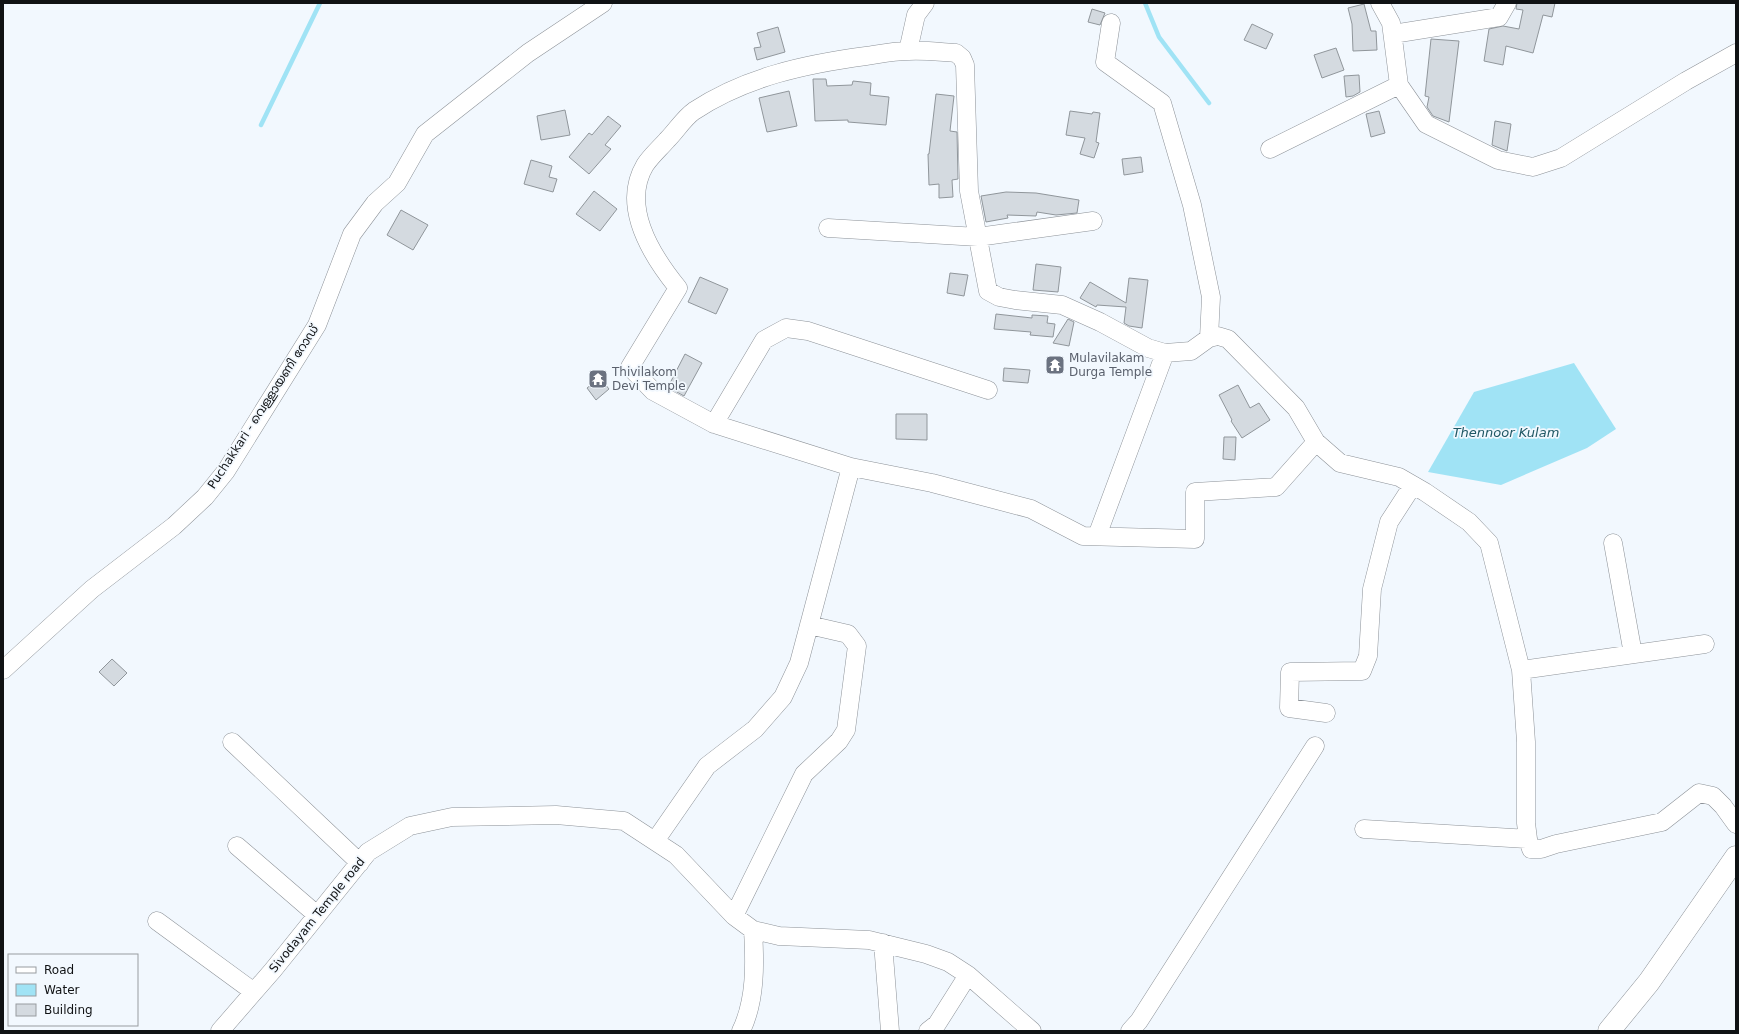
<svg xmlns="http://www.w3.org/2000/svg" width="1739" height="1034" font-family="'DejaVu Sans','Noto Sans Malayalam',sans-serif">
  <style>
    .water { fill: #a0e3f5 }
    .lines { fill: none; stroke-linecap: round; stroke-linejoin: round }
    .stream { stroke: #a0e3f5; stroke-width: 4.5 }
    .building { fill: #d4dae0; stroke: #90969b }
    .minor-casing { stroke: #8d9298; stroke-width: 19 }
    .tertiary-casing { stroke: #8d9298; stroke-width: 23 }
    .minor { stroke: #fff; stroke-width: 18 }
    .tertiary { stroke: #fff; stroke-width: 22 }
    .labels { text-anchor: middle; stroke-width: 3.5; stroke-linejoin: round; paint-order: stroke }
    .worship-label { font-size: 12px; fill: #5b616d; stroke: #f2f8fe; text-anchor: start }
    .street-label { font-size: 12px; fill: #101214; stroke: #f2f8fe }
    .water-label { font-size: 13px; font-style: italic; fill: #205865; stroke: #f2f8fe }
  </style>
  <rect width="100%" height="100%" fill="#f2f8fe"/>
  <!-- water -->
  <path class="water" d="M1574,363L1616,429L1587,448L1501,485L1428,472L1474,392Z"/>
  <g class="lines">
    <!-- stream -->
    <path class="stream" d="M1145,3L1159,37L1209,103
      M261,125L320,3"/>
  </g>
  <!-- building -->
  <path class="building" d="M1517,3H1555L1552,17L1543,15L1533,53L1506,46L1503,65L1484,61L1489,29L1503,26L1519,29L1523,10L1516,9Z
    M1364,4L1371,31H1376L1377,50L1353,51L1352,24L1348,8Z
    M1092,9L1105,13L1100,25L1088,22Z
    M1252,24L1273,34L1266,49L1244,40Z
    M778,27L785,52L757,60L754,48L761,47L757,33Z
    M1431,39L1459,41L1449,122L1433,116L1427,107L1429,97L1425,96Z
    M1336,48L1344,70L1322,78L1314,55Z
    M1359,75L1360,92L1353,96L1346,97L1344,76Z
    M813,79H826L827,86L852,85L853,81L871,83L870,95L889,97L886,125L848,122V120L815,121Z
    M789,91L797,126L767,132L759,98Z
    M936,94L954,96L950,131L957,132L958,179L952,180L953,197L939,198V184L929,185L928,154H929Z
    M565,110L570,135L541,140L537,116Z
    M1070,111L1092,114L1093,112L1100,113L1096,142L1099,143L1094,158L1080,154L1085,138L1066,135Z
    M1379,111L1385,133L1371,137L1366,114Z
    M608,116L621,126L605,145L611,149L589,174L569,157L589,133L592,135Z
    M1495,121L1511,124L1507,151L1492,145Z
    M1141,157L1143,172L1124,175L1122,159Z
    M531,160L552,166L549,177L557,179L553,192L524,184Z
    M594,191L617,209L600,231L576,214Z
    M1006,192L1036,193L1079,200L1077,213L1056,215L1037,212L1036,216L1007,215L1008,218L986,222L981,196Z
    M401,210L428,225L413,250L387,235Z
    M1036,264L1061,267L1058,292L1033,290Z
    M950,273L968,275L964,296L947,293Z
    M700,277L728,289L716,314L688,302Z
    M1129,278L1148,280L1142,328L1129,326L1124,323L1126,307L1097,305L1096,307L1080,298L1090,282L1126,303Z
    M996,314L1032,318V315L1048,316L1047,323L1055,324L1053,337L1030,335L1031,332L994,329Z
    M1068,319L1074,322L1069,346L1053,343Z
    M685,354L702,363L684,396L668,387Z
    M1004,368L1030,370L1028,383L1003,381Z
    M600,378L609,389L596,400L587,388Z
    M1238,385L1250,408L1259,403L1270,420L1242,438L1231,421L1232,420L1219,395Z
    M896,414H927V440L896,439Z
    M1224,437H1236L1235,460L1223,459Z
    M112,659L127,673L114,686L99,672Z"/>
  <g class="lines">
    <!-- minor casing -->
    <g class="minor-casing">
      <path id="minor" d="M1380,3L1391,23L1399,85L1426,124L1498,160L1533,167L1561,158L1686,81L1736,53
        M1111,23L1105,62L1162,103L1192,205L1211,297L1209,338
        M1393,34L1499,17L1507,3
        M908,51L916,15L925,3
        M1270,149L1399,85
        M828,228L978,237L1093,221
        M714,424L764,340L786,328L808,331L988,390
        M1316,442L1276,487L1195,492V539L1083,536L1031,509L932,483L851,467L714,424L653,391L630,367L678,288C652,256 620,207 645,165C651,156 660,148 667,140C676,131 684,118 694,111C745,77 806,64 866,56C880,54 894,51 908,51C924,50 940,52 956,53L962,58L965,65L969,191L988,291L999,297L1015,300L1062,305L1100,322L1148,348L1165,353L1191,351L1209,338L1218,336L1228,339L1296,408L1316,442L1340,463L1399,477L1425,492L1469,522L1489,543L1521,670L1526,742V823L1528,839L1531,849H1541L1556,844L1662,822L1699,793L1713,796L1723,806L1736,824
        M1097,536L1165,353
        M1613,543L1633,654
        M3,670L92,589L174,526L205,497L226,471L317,325L352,234L375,203L397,183L425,134L528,53L603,3
        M1521,670L1705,644
        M1326,713L1289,708L1290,672L1362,671L1368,656L1372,589L1389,522L1413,485
        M232,742L360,863
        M1364,829L1528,839
        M655,841L707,766L755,729L783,697L799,663L851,467
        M237,846L317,915
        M734,916L804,774L839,741L846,730L857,646L848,634L809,625
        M157,921L254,992
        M883,943L890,1031
        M220,1031L273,970L368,852L410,826L452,817L556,815L624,821L676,855L734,916L753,930L779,936L869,940L926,954L948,962L968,975L1032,1031
        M741,1031C756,1000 755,963 753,930
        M928,1031L937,1024L968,975
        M1130,1031L1139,1021L1315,746"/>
    </g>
    <!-- tertiary casing -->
    <g class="tertiary-casing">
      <path id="tertiary" d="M1609,1031L1649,982L1736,857"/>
    </g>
    <!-- minor -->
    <use href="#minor" class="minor"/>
    <!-- tertiary -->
    <use href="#tertiary" class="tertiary"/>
  </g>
  <!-- icons -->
  <defs>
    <g id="temple-square" transform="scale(1)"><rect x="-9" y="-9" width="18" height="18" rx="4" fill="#6b7280" stroke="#f2f8fe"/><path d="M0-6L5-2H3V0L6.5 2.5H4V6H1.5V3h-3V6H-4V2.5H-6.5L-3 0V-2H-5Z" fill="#fff"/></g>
  </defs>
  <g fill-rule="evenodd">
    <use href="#temple-square" x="1055" y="365"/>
    <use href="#temple-square" x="598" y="379"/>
  </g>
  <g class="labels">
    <!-- worship labels -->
    <g class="worship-label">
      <text x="1069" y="362">Mulavilakam<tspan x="1069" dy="14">Durga Temple</tspan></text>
      <text x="612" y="376">Thivilakom<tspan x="612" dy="14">Devi Temple</tspan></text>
    </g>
    <!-- street labels -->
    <g class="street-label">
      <text transform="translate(263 407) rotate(-57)" y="4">Puchakkari - വെള്ളായണി റോഡ്</text>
      <text transform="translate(317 915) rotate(-51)" y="4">Sivodayam Temple road</text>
    </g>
    <!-- water labels -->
    <g class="water-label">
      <text x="1506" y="437">Thennoor Kulam</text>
    </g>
  </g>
  <!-- border -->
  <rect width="1739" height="1034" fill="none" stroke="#101214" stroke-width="8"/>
  <!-- legend -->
  <rect x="8" y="954" width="130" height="72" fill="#f2f8fe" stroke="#989ca0"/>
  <rect x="16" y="967" width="20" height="6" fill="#ffffff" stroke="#989ca0"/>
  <text x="44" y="974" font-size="12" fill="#101214">Road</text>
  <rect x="16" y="984" width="20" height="12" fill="#a0e3f5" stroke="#989ca0"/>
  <text x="44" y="994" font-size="12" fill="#101214">Water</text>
  <rect x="16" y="1004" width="20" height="12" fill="#d4dae0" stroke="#989ca0"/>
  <text x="44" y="1014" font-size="12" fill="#101214">Building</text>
</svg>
